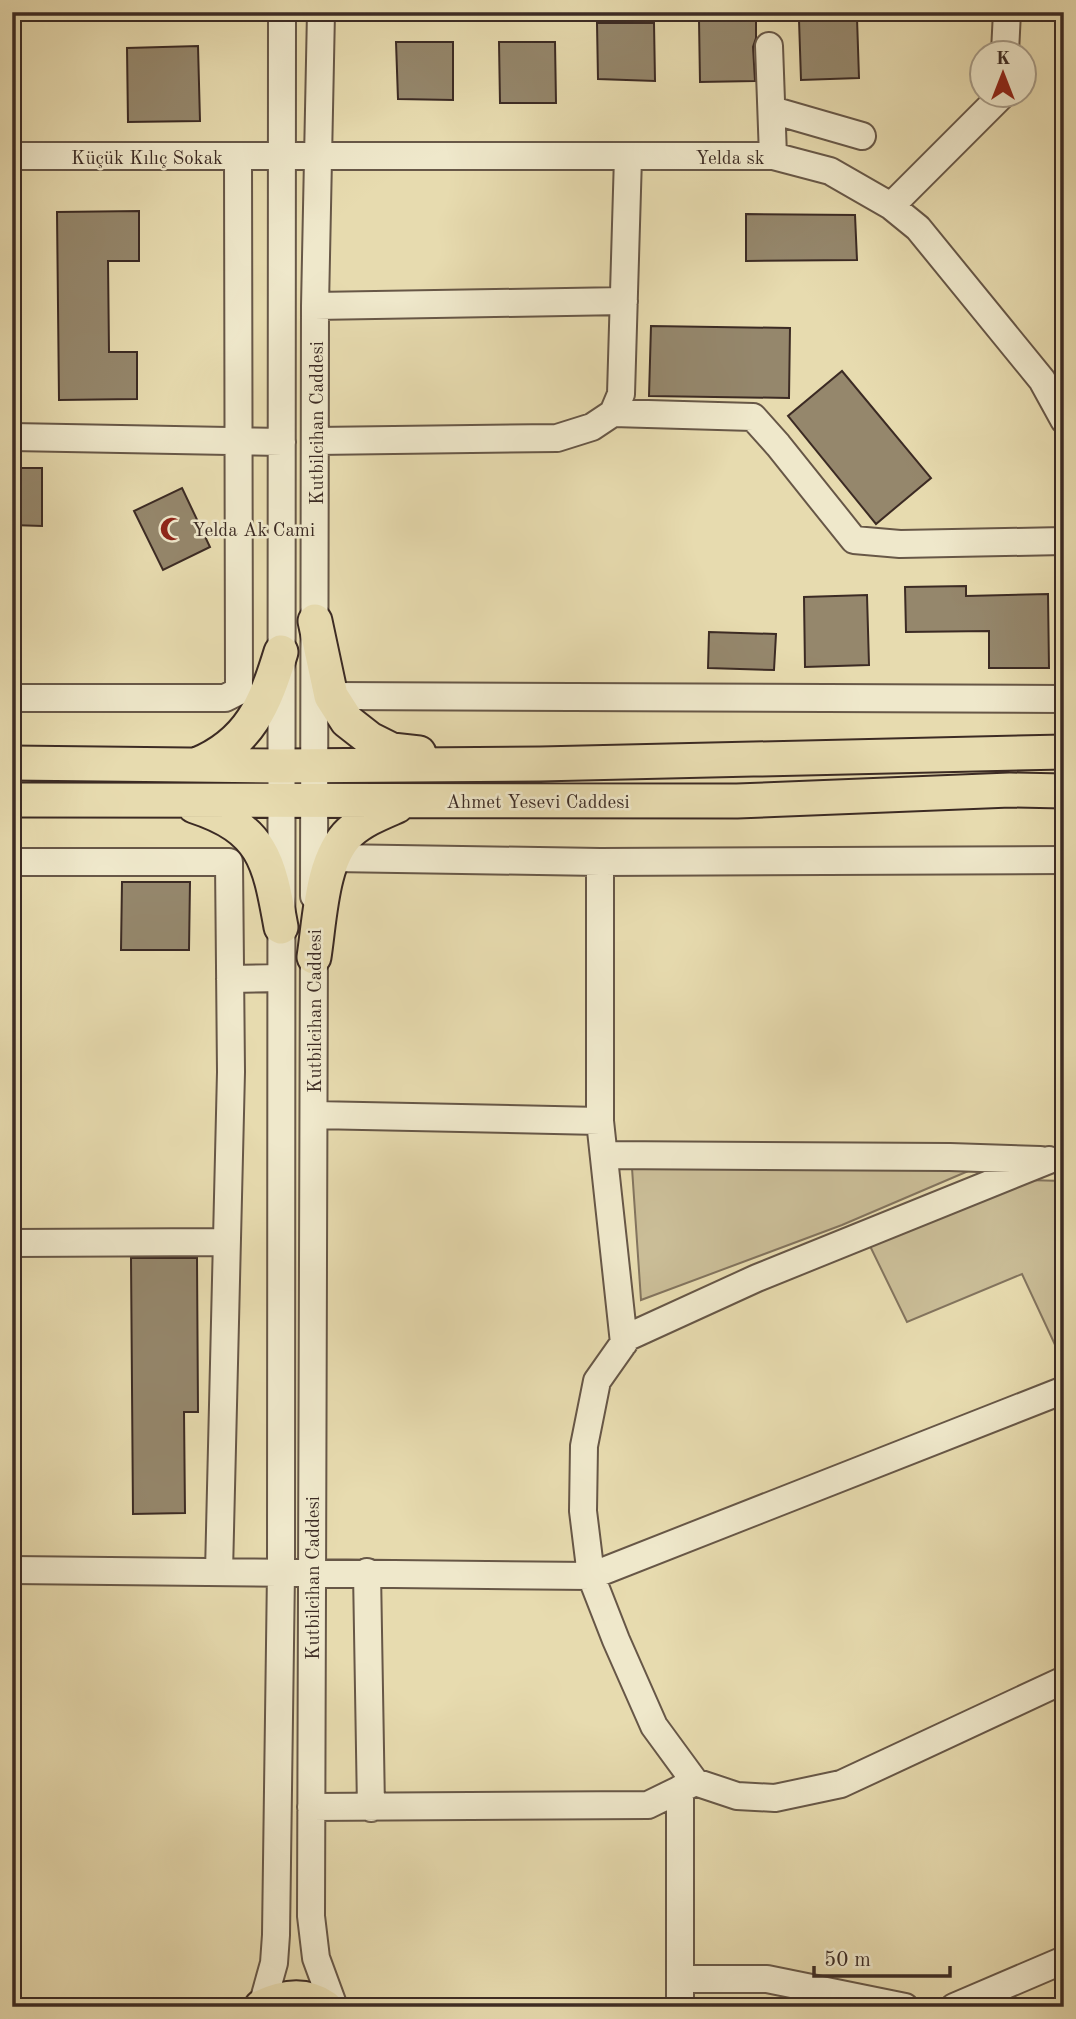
<svg xmlns="http://www.w3.org/2000/svg" width="1076" height="2019" font-family="'Old Standard TT',serif">
  <style>
    .green { fill: #cabd97; stroke: #83745e; stroke-width: 2 }
    .building { fill: #95876c; stroke: #3c2b24; stroke-width: 2 }
    .lines { fill: none; stroke-linecap: round; stroke-linejoin: round }
    .minor-casing { stroke: #675747; stroke-width: 30 }
    .major-casing { stroke: #3c2b24; stroke-width: 37 }
    .minor { stroke: #efe8cb; stroke-width: 26 }
    .major { stroke: #e7dbaf; stroke-width: 33 }
    .labels { text-anchor: middle; stroke-width: 5; stroke-linejoin: round; paint-order: stroke }
    .street-label { font-size: 19px; fill: #3c2b24; stroke: #efe8cb }
    .poi-label { font-size: 19px; fill: #3c2b24; stroke: #efe8cb; text-anchor: start }
  </style>
  <rect width="100%" height="100%" fill="#e7dbaf"/>
  <filter id="stains"><feTurbulence type="fractalNoise" baseFrequency=".00286" numOctaves="4"/><feColorMatrix values="0 0 0 0 .2 0 0 0 0 .09 0 0 0 0 .02 0 0 0 .5 -.17"/></filter>
  <radialGradient id="worn" r=".72"><stop offset=".6" stop-color="#630" stop-opacity="0"/><stop offset="1" stop-color="#630" stop-opacity=".3"/></radialGradient>
  <!-- green -->
  <path class="green" d="M632,1168L973,1169L842,1225L641,1300Z
    M1026,1180L1064,1181V1364L1022,1274L907,1322L869,1244Z"/>
  <!-- building -->
  <path class="building" d="M857,18L859,78L801,80L799,20Z
    M756,19V38L753,47L755,81L700,82L699,20Z
    M597,23H654L655,81L598,79Z
    M396,42H453V100L398,99Z
    M499,42H555L556,103H500Z
    M198,46L200,121L128,122L127,48Z
    M139,211V261H108L109,352H137V399L59,400L57,212Z
    M746,214L855,215L857,260L746,261Z
    M651,326L790,328L789,398L649,396Z
    M842,371L931,478L876,524L788,416Z
    M12,468H42V526L12,525Z
    M182,488L210,547L163,570L134,511Z
    M966,586V596L1048,594L1049,668H989V631L906,632L905,587Z
    M867,595L869,665L805,667L804,597Z
    M709,632L776,634L774,670L708,668Z
    M122,882H190L189,950H121Z
    M131,1258H197L198,1412H184L185,1513L133,1514Z"/>
  <g class="lines">
    <!-- minor casing -->
    <g class="minor-casing">
      <path id="minor" d="M769,46L773,156
        M1005,52L1007,12
        M772,110L862,136
        M12,156H773L830,171L891,206L918,228L1042,380L1064,420
        M891,206L1003,94
        M315,306L624,301
        M613,413L753,417L778,445L854,540L900,544L1064,541
        M12,437L282,442
        M316,441L557,438L592,427L613,413L621,394L628,157
        M331,696L1064,699
        M12,698H225L239,691L238,157
        M333,858L600,862L1064,860
        M12,862H229L231,1072L219,1572
        M600,862V1121L624,1343
        M314,896L315,306L321,12
        M314,938L311,1916L316,1958L334,2007
        M230,979L281,978
        M314,1115L600,1121
        M604,1155L950,1157L1040,1160
        M1049,1160L757,1278L628,1337L597,1381L584,1446L583,1511L591,1576L616,1640L654,1726L695,1782L737,1796L775,1798L841,1784L1064,1680
        M12,1243L226,1242
        M12,1570L591,1576L1064,1390
        M367,1572L371,1808
        M311,1807L648,1805L695,1782
        M680,1979H767L905,2007
        M262,2006L274,1963L276,1935L281,1572L282,12
        M680,2007V1789
        M954,2007L1064,1960"/>
    </g>
    <!-- major casing -->
    <g class="major-casing">
      <path id="major" d="M315,621L331,696L347,721L370,739L392,750L419,753
        M12,763L281,766L540,764L1064,752
        M196,765C250,743 265,704 281,652
        M12,800L737,801L1010,790L1064,791
        M194,806C264,829 269,861 281,927
        M314,957C320,919 321,859 350,832C363,820 381,813 397,806
        M261,2007C282,1997 305,1993 325,2007"/>
    </g>
    <!-- minor -->
    <use href="#minor" class="minor"/>
    <!-- major -->
    <use href="#major" class="major"/>
  </g>
  <!-- icons -->
  <defs>
    <g id="mosque-bare" transform="scale(1.89)"><path d="M3.5-4.9A6 6 0 1 0 3.5 4.9A5 5 0 1 1 3.5-4.9Z" fill="#8f2418" stroke="#efe8cb" stroke-width="2.5" paint-order="stroke"/></g>
  </defs>
  <g fill-rule="evenodd">
    <use href="#mosque-bare" x="172" y="529"/>
  </g>
  <g class="labels">
    <!-- street labels -->
    <g class="street-label">
      <text x="147" y="164">Küçük Kılıç Sokak</text>
      <text x="730" y="164">Yelda sk</text>
      <text transform="translate(316 423) rotate(-90)" y="7">Kutbilcihan Caddesi</text>
      <text x="538" y="808">Ahmet Yesevi Caddesi</text>
      <text transform="translate(314 1011) rotate(-90)" y="7">Kutbilcihan Caddesi</text>
      <text transform="translate(312 1578) rotate(-90)" y="7">Kutbilcihan Caddesi</text>
    </g>
    <!-- poi labels -->
    <g class="poi-label">
      <text x="192" y="536">Yelda Ak Cami</text>
    </g>
  </g>
  <!-- margin -->
  <rect width="1076" height="2019" fill="none" stroke="#e7dbaf" stroke-width="42"/>
  <rect x="14" y="14" width="1048" height="1991" fill="none" stroke="#3c2b24" stroke-width="3.5"/>
  <rect x="21" y="21" width="1034" height="1977" fill="none" stroke="#3c2b24" stroke-width="2"/>
  <!-- north arrow -->
  <g transform="translate(1003 74)"><circle r="33" fill="#efe8cb" stroke="#a79c88" stroke-width="2"/>
  <path d="M0-5L12 26L0 18L-12 26Z" fill="#8f2418"/>
  <text y="-10" font-size="19" font-weight="bold" text-anchor="middle" fill="#3c2b24">K</text>
  </g>
  <!-- scale -->
  <path d="M814 1966v10h136v-10" fill="none" stroke="#3c2b24" stroke-width="3.5"/>
  <text x="824" y="1966" font-size="21" fill="#3c2b24" stroke="#efe8cb" stroke-width="5" paint-order="stroke">50 m</text>
  <rect width="100%" height="100%" filter="url(#stains)"/>
  <rect width="100%" height="100%" fill="url(#worn)"/>
</svg>
